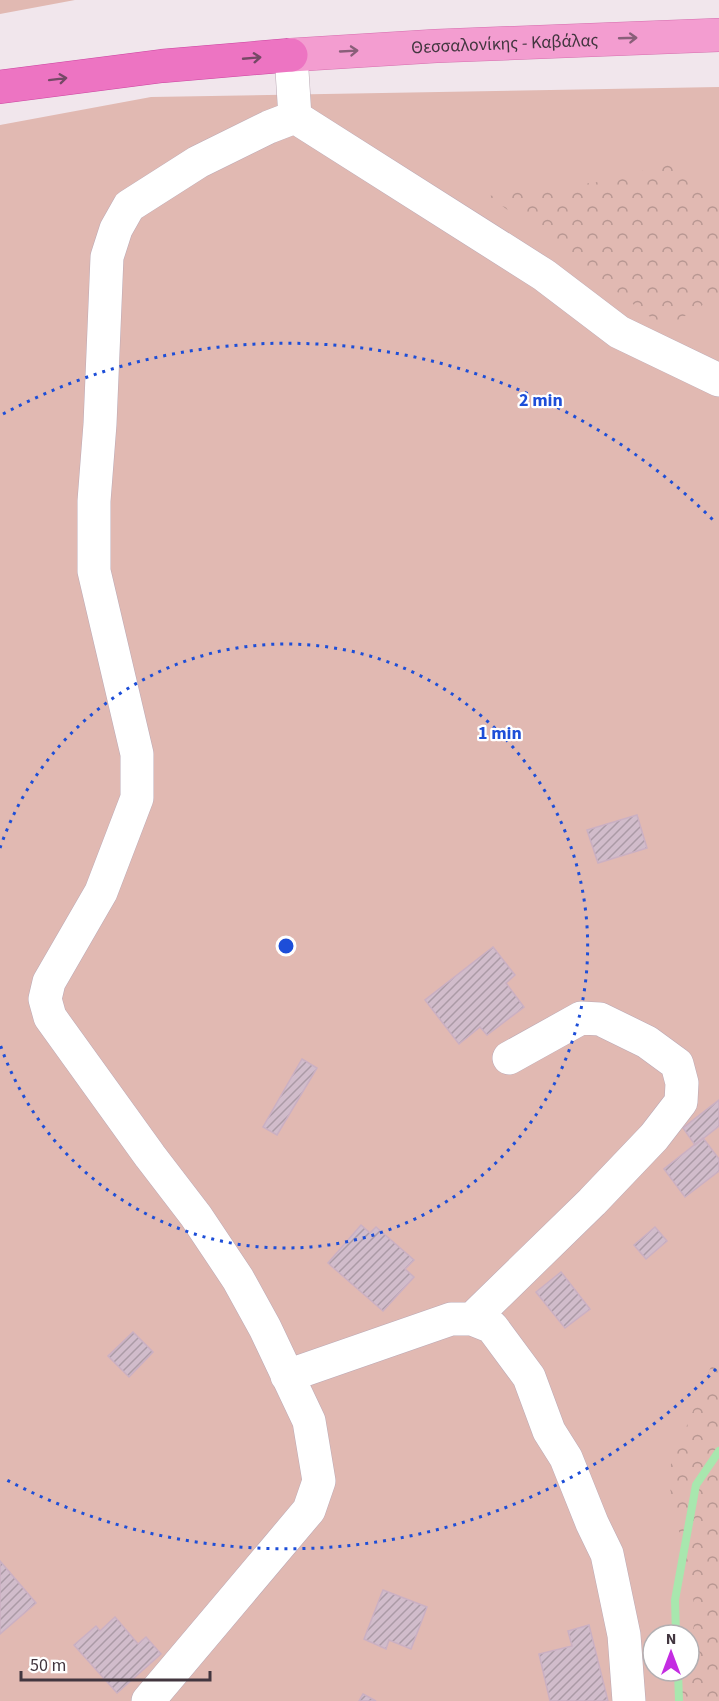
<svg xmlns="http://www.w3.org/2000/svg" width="719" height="1701" font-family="'Source Sans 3',sans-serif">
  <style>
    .grass { fill: #e1b9b2; fill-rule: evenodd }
    .forest { fill: url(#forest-crowns) }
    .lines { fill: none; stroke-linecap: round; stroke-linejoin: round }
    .stream { stroke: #a8e7ae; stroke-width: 8 }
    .building { fill: url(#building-hatch); stroke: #cbb0c3; stroke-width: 1.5 }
    .minor-casing { stroke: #bba9b5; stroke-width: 34 }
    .major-casing { stroke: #d56fae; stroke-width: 34 }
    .highway-casing { stroke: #cb45a0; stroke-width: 34 }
    .minor { stroke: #fff; stroke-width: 33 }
    .major { stroke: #f39dd0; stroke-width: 33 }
    .highway { stroke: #ed74c2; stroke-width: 33 }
    .oneway { stroke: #895f79 }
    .oneway2 { stroke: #754966 }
    .ring { fill: none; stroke: #1d4ed8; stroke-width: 3; stroke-dasharray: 3 6 }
    .labels { text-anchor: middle; stroke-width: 4.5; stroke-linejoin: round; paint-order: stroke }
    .street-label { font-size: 18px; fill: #42363f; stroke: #fff }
    .centre { fill: #1d4ed8; stroke: #fff; stroke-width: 3 }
    .ring-label { font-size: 18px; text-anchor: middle; font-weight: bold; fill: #1d4ed8; stroke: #fff; stroke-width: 4.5; stroke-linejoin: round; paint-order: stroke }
  </style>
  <defs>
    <pattern id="forest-crowns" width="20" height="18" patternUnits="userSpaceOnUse" patternTransform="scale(1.5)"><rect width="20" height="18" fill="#e1b9b2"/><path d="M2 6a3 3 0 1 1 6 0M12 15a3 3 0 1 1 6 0" fill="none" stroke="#b89792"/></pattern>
    <pattern id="building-hatch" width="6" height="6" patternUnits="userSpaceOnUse" patternTransform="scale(1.5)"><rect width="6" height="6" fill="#d1bccb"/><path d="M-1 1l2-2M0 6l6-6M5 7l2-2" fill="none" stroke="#ab9aa6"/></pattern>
  </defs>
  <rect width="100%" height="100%" fill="#f1e6ec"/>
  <!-- grass -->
  <path class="grass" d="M0,0H75L0,14Z
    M719,87V1701H0V125L151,97ZM653,1635H689V1671H653Z"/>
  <!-- forest -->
  <path class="forest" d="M665,159L719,193V295L665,328L489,196L629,178Z
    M719,1355V1701H680L686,1671H689V1653L696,1613L667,1474L712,1364Z"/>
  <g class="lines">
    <!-- stream -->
    <path class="stream" d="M676,1635L675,1600L696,1485L719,1451
      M678,1671L679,1701"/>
  </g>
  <!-- building -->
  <path class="building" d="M637,815L647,848L598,863L587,830Z
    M493,947L515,975L506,983L524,1007L487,1035L480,1027L459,1044L425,1000Z
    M302,1059L317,1068L277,1135L263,1127Z
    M719,1100V1126L695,1145L683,1128Z
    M703,1138L719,1159V1171L685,1197L664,1169Z
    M361,1225L370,1233L376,1227L414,1260L405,1269L414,1277L383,1311L328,1263Z
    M655,1227L667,1241L646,1259L634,1245Z
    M561,1272L590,1309L565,1328L536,1292Z
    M133,1332L153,1352L129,1377L108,1356Z
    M0,1561L36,1603L0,1634Z
    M383,1590L427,1607L411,1649L389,1640L386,1649L364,1639Z
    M115,1617L138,1644L146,1637L161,1654L117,1693L74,1645L96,1626L100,1631Z
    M589,1625L608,1701H550L539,1654L572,1646L568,1631Z
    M363,1694L376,1701H359Z"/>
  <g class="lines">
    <!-- minor casing -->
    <g class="minor-casing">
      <path id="minor" d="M295,117L544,275L619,332L719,380
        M472,1319L592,1202L654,1137L681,1102L682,1083L677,1064L647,1042L600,1019L581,1018L509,1058
        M287,1376L451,1319H472L492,1327L529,1377L549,1431L566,1458L592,1523L607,1554L624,1635L629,1701
        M148,1701L309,1510L319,1481L309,1421L265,1328L238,1279L196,1216L150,1156L50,1017L45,999L49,982L101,892L137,798V754L94,571V501L100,424L107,257L116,229L129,206L198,162L269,127L295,117L291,55"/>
    </g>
    <!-- major casing -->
    <g class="major-casing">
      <g id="major">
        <path id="s1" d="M291,55L436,46L719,35"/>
      </g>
    </g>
    <!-- highway casing -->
    <g class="highway-casing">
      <path id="highway" d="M0,87L162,66L291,55"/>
    </g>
    <!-- minor -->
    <use href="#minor" class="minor"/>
    <!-- major -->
    <use href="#major" class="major"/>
    <!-- highway -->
    <use href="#highway" class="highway"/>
  </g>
  <!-- one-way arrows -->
  <defs><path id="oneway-shaft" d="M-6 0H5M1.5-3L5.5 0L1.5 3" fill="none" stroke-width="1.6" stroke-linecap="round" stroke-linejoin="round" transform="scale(1.5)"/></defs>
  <g class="oneway">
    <use href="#oneway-shaft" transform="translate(628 38) rotate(-2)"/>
    <use href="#oneway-shaft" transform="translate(349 51) rotate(-3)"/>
  </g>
  <g class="oneway2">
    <use href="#oneway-shaft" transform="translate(252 58) rotate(-5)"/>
    <use href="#oneway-shaft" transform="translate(58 79) rotate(-7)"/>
  </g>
  <!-- distance rings -->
  <g class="ring">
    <path d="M0 848A302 302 0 1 1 0 1044"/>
    <path d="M716 1369A603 603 0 0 1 3 1478M3 414A603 603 0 0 1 716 523"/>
  </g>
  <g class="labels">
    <!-- street labels -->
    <g class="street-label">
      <text dy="6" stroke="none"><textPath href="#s1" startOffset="214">Θεσσαλονίκης - Καβάλας</textPath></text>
    </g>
  </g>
  <circle cx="286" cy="946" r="9" class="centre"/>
  <g class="ring-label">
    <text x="541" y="406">2 min</text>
    <text x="500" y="739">1 min</text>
  </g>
  <!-- north arrow -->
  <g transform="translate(671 1653)"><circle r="28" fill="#ffffff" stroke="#b3afb2" stroke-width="1.5"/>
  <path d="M0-4.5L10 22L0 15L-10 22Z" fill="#c42ce2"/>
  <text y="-9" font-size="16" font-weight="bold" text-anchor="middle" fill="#42363f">N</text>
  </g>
  <!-- scale -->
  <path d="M21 1671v9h189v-9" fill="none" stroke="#42363f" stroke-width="3"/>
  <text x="30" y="1671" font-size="18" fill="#42363f" stroke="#ffffff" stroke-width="4.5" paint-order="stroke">50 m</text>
</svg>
